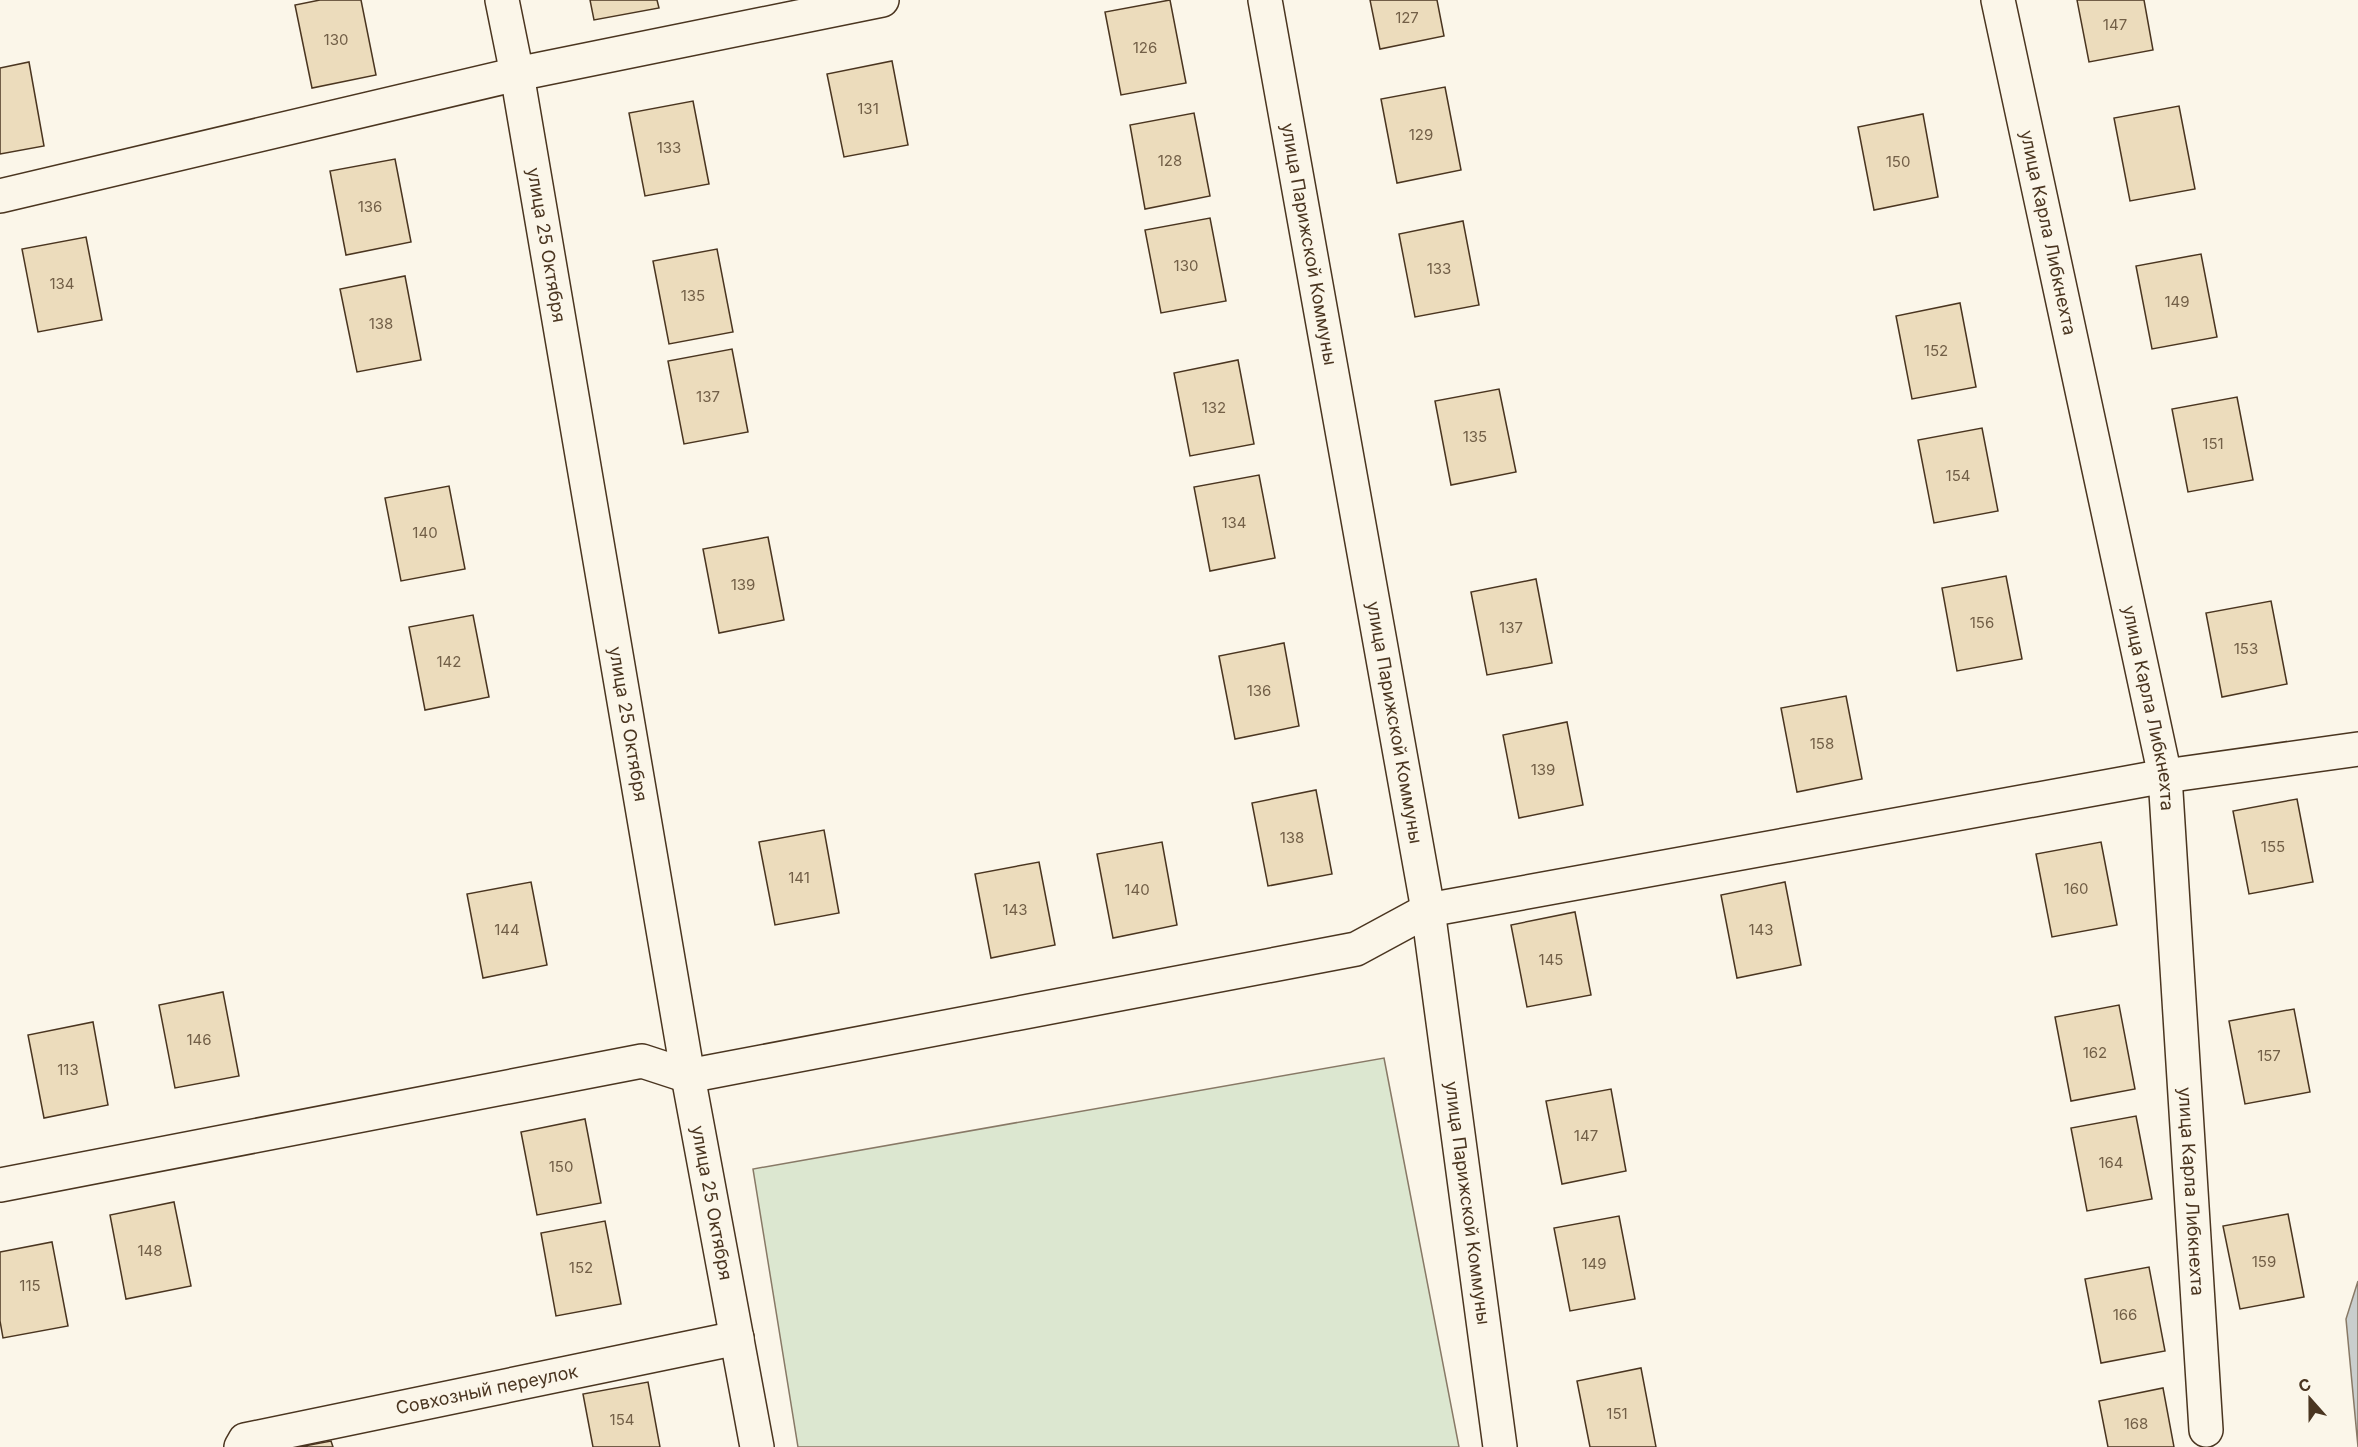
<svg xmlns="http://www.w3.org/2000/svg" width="2358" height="1447" font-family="Inter,sans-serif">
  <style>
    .green { fill: #dce7d0; stroke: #887966; stroke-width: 1.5 }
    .water { fill: #c9cecd; stroke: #887966; stroke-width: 1.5 }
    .building { fill: #ecdcbc; stroke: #4a3520; stroke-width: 1.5 }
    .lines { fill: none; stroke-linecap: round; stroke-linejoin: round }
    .minor-casing { stroke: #4a3520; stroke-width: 36 }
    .minor { stroke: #fbf6e9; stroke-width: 33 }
    .labels { text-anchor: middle; stroke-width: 4.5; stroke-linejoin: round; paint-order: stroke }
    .number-label { font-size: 15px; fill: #725f47 }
    .street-label { font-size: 18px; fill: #4a3520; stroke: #fbf6e9 }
  </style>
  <rect width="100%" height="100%" fill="#fbf6e9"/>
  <!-- green -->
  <path class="green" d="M1384,1058L1459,1447H798L753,1169Z"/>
  <!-- water -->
  <path class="water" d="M2358,1281V1447L2346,1319Z"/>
  <!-- building -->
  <path class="building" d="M320,0H361L376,75L312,88L295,5Z
    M590,0H657L659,8L594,20Z
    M1170,0L1186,83L1121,95L1105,12Z
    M1370,0H1437L1444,36L1380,49Z
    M2077,0H2144L2153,50L2089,62Z
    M892,61L908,145L844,157L827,74Z
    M29,62L44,146L0,154V68Z
    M1445,87L1461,170L1397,183L1381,99Z
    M693,101L709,184L645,196L629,113Z
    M2179,106L2195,189L2130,201L2114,118Z
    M1194,113L1210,196L1145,209L1130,125Z
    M1923,114L1938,197L1874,210L1858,127Z
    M395,159L411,242L346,255L330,171Z
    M1210,218L1226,301L1161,313L1145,230Z
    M1463,221L1479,305L1415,317L1399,234Z
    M86,237L102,320L38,332L22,249Z
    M717,249L733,332L669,344L653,261Z
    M2201,254L2217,337L2152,349L2136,266Z
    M405,276L421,360L357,372L340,289Z
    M1960,303L1976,387L1912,399L1896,316Z
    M732,349L748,432L684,444L668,361Z
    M1238,360L1254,444L1190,456L1174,373Z
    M1499,389L1516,472L1451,485L1435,401Z
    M2237,397L2253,480L2188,492L2172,409Z
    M1982,428L1998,511L1934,523L1918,440Z
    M1259,475L1275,558L1210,571L1194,487Z
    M449,486L465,569L401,581L385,498Z
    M768,537L784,620L719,633L703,549Z
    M2006,576L2022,659L1957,671L1942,588Z
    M1536,579L1552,663L1487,675L1471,592Z
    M2271,601L2287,684L2222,697L2206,613Z
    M473,615L489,697L425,710L409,627Z
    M1284,643L1299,726L1235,739L1219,656Z
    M1846,696L1862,779L1797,792L1781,708Z
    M1567,722L1583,805L1519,818L1503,735Z
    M1316,790L1332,874L1268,886L1252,803Z
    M2297,799L2313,882L2249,894L2233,811Z
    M824,830L839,913L775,925L759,842Z
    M1162,842L1177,925L1113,938L1097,854Z
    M2101,842L2117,925L2052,937L2036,854Z
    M1039,862L1055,945L991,958L975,874Z
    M531,882L547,965L483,978L467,894Z
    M1785,882L1801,965L1737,978L1721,895Z
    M1575,912L1591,995L1527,1007L1511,925Z
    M223,992L239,1076L175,1088L159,1005Z
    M2119,1005L2135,1089L2071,1101L2055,1017Z
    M2294,1009L2310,1092L2245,1104L2229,1021Z
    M93,1022L108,1105L44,1118L28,1035Z
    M1611,1089L1626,1171L1562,1184L1546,1101Z
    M2136,1116L2152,1199L2087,1211L2071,1128Z
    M585,1119L601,1203L537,1215L521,1132Z
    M174,1202L191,1286L126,1299L110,1215Z
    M2288,1214L2304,1297L2240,1309L2223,1226Z
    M1619,1216L1635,1299L1570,1311L1554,1228Z
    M605,1221L621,1304L556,1316L541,1233Z
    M52,1242L68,1326L3,1338L0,1321V1252Z
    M2149,1267L2165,1351L2101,1363L2085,1279Z
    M1641,1368L1656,1447H1590L1577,1381Z
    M648,1382L660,1447H593L583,1394Z
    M2163,1388L2174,1447H2108L2099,1401Z
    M331,1441L333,1447H299Z"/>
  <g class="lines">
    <!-- minor casing -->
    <g class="minor-casing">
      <g id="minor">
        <path id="s1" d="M502,0L517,74L688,1076L757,1447"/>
        <path id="s2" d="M1265,0L1428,910L1500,1447"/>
        <path id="s3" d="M1998,0L2165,776L2206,1430"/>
        <path d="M0,196L517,74L882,0"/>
        <path d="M0,1185L642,1061L688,1076L1356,949L1428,910L2165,776L2358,749"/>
        <path id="s4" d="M241,1447L245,1440L737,1338"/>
      </g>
    </g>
    <!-- minor -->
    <use href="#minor" class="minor"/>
  </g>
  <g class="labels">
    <!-- number labels -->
    <g class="number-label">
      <text x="1407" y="23">127</text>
      <text x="2115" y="30">147</text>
      <text x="336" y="45">130</text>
      <text x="1145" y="53">126</text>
      <text x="868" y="114">131</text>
      <text x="1421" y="140">129</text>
      <text x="669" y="153">133</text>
      <text x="1170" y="166">128</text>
      <text x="1898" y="167">150</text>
      <text x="370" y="212">136</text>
      <text x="1186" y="271">130</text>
      <text x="1439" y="274">133</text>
      <text x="62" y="289">134</text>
      <text x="693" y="301">135</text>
      <text x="2177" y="307">149</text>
      <text x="381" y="329">138</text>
      <text x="1936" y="356">152</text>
      <text x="708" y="402">137</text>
      <text x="1214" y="413">132</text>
      <text x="1475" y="442">135</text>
      <text x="2213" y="449">151</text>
      <text x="1958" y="481">154</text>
      <text x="1234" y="528">134</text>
      <text x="425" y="538">140</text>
      <text x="743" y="590">139</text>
      <text x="1982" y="628">156</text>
      <text x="1511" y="633">137</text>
      <text x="2246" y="654">153</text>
      <text x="449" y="667">142</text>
      <text x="1259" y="696">136</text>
      <text x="1822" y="749">158</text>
      <text x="1543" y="775">139</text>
      <text x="1292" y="843">138</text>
      <text x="2273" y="852">155</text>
      <text x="799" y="883">141</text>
      <text x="2076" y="894">160</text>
      <text x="1137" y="895">140</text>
      <text x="1015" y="915">143</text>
      <text x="507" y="935">144</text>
      <text x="1761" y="935">143</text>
      <text x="1551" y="965">145</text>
      <text x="199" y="1045">146</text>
      <text x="2095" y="1058">162</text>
      <text x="2269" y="1061">157</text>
      <text x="68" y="1075">113</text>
      <text x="1586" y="1141">147</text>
      <text x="2111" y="1168">164</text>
      <text x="561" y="1172">150</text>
      <text x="150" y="1256">148</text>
      <text x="2264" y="1267">159</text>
      <text x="1594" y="1269">149</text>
      <text x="581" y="1273">152</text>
      <text x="30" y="1291">115</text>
      <text x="2125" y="1320">166</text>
      <text x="1617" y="1419">151</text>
      <text x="622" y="1425">154</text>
      <text x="2136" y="1429">168</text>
    </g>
    <!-- street labels -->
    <g class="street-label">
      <text dy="6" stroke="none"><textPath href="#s3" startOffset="238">улица Карла Либкнехта</textPath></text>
      <text dy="6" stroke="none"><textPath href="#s2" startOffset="248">улица Парижской Коммуны</textPath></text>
      <text dy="6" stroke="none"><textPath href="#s1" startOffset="249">улица 25 Октября</textPath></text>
      <text dy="6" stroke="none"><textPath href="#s3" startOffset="724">улица Карла Либкнехта</textPath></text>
      <text dy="6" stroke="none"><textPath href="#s2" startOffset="734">улица Парижской Коммуны</textPath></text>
      <text dy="6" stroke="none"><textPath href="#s1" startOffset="735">улица 25 Октября</textPath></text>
      <text dy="6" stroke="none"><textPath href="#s3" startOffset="1210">улица Карла Либкнехта</textPath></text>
      <text dy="6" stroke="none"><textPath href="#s1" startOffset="1221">улица 25 Октября</textPath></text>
      <text dy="6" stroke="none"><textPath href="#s2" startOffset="1220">улица Парижской Коммуны</textPath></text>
      <text dy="6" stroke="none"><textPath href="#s4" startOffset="255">Совхозный переулок</textPath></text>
    </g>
  </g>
  <!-- north arrow -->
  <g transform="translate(2310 1399) rotate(339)" stroke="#fbf6e9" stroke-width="4.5" paint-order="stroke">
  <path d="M0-4.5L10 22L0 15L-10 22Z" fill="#4a3520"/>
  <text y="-9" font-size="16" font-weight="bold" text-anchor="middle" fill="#4a3520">С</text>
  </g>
</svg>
